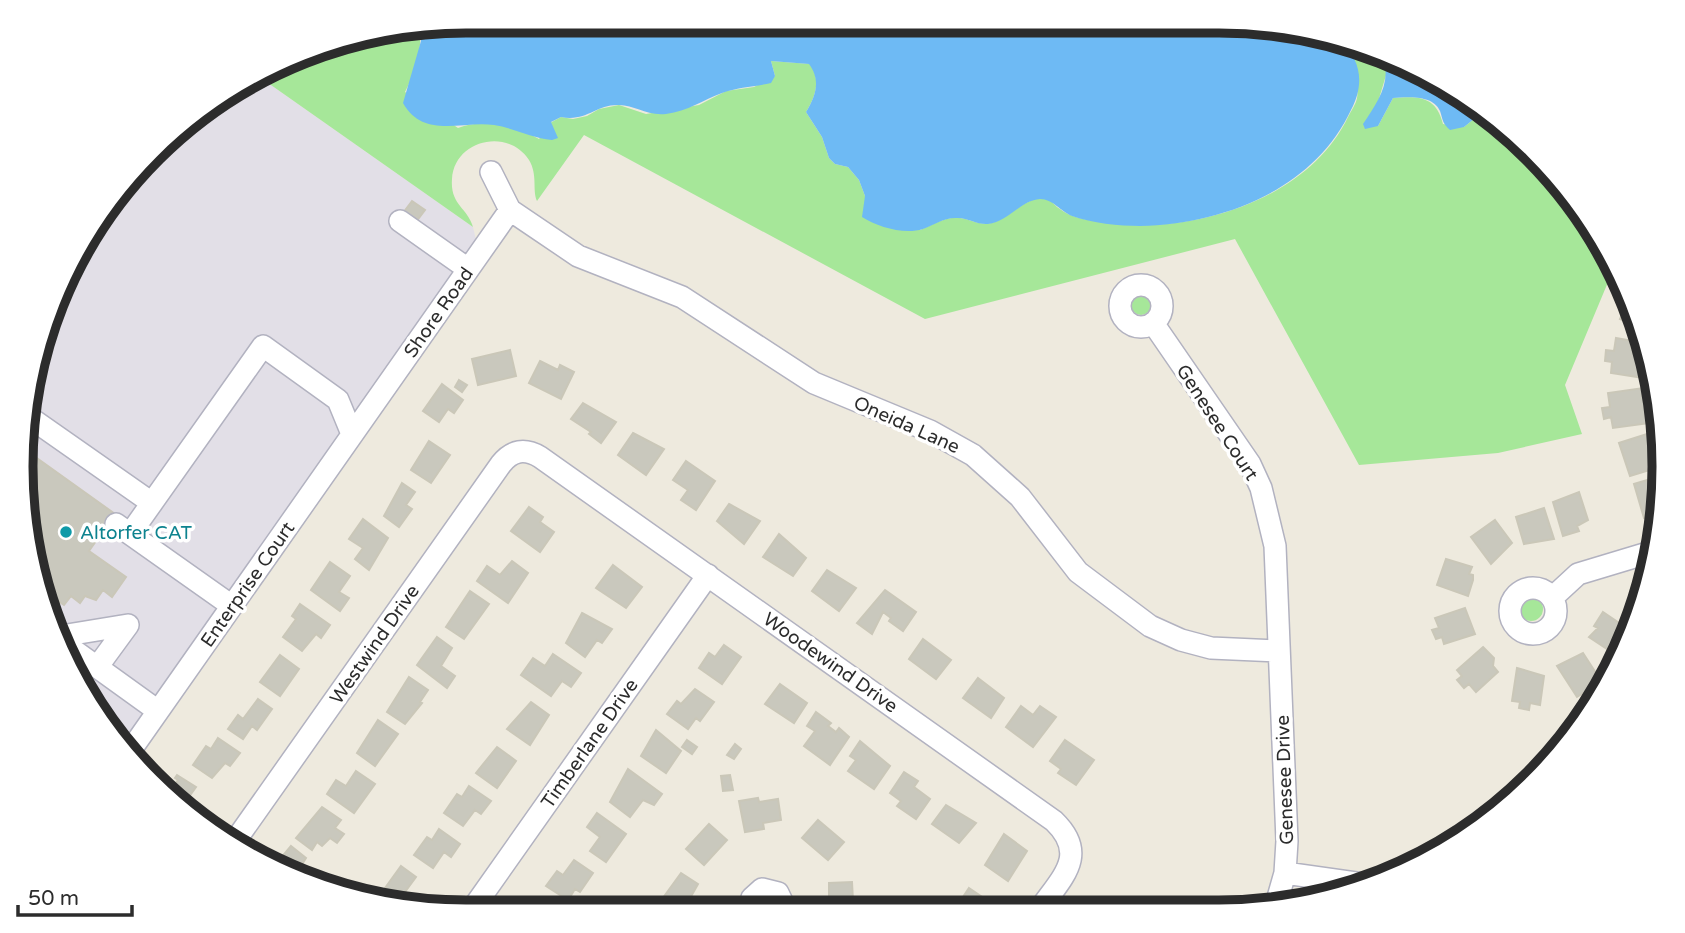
<svg xmlns="http://www.w3.org/2000/svg" width="1685" height="933" font-family="'Varela Round',sans-serif">
  <style>
    .industrial { fill: #e2dfe7 }
    .green { fill: #a6e799 }
    .water { fill: #6ebaf4 }
    .building { fill: #c9c8bd; stroke: #cac7b8; stroke-width: 2 }
    .lines { fill: none; stroke-linecap: round; stroke-linejoin: round }
    .minor-casing { stroke: #b2b2c0; stroke-width: 24 }
    .minor { stroke: #fff; stroke-width: 21 }
    .culture-dot { fill: #0f9aa8; stroke: #fff; stroke-width: 2.5 }
    .labels { text-anchor: middle; stroke-width: 7; stroke-linejoin: round; paint-order: stroke }
    .street-label { font-size: 19px; fill: #2c2c2c; stroke: #fff }
    .culture-label { font-size: 19px; fill: #0d838f; stroke: #fff; text-anchor: start }
    .rim { fill: none; stroke: #2c2c2c; stroke-width: 9 }
  </style>
  <rect width="100%" height="100%" fill="#eeeade"/>
  <!-- industrial -->
  <path class="industrial" d="M261,78L473,227L476,240L122,744L55,637L22,495L36,351L96,219L196,113Z"/>
  <!-- green -->
  <path class="green" d="M415,30L420,31C422,52 414,74 405,92L458,128C483,118 517,126 539,139L550,123L561,117L573,119L587,116L599,109L619,105L646,114L699,105L726,91L754,87L775,76L771,61L810,64C821,80 816,96 806,112L822,137L829,158L835,164L848,167L859,180L865,196L920,230C932,225 946,216 960,218C970,219 981,226 991,223C1009,219 1029,193 1048,199C1052,201 1056,207 1060,209C1070,217 1083,219 1095,221C1183,238 1307,203 1348,117C1351,111 1356,104 1357,98C1360,85 1348,48 1340,39L1384,59L1387,72L1378,102V126L1393,98C1419,96 1436,96 1443,124L1464,127L1480,114L1572,196L1611,275L1565,385L1582,434L1498,453L1359,465L1235,239L925,319L584,135L537,201C532,190 538,175 529,160C508,127 454,140 452,179C450,205 467,207 473,227L261,78L324,45L341,47L359,39Z
    M1131 305a10 10 0 1 1 20 0a10 10 0 1 1-20 0Z
    M1519 609a12 12 0 1 1 24 0a12 12 0 1 1-24 0Z"/>
  <!-- water -->
  <path class="water" d="M467,21L1247,22L1340,39C1361,61 1365,83 1351,110C1314,189 1224,224 1140,226C1119,226 1092,223 1072,216C1060,211 1053,199 1040,199C1021,200 1008,222 988,224C978,225 968,218 958,218C944,217 934,225 923,229C904,235 878,227 862,217L865,196L859,180L848,167L835,164L829,158L822,137L806,112C816,96 821,80 809,64L771,61L775,76L771,83C754,87 738,87 722,93C703,100 688,111 666,114C646,116 635,105 619,105C596,104 587,122 561,117L551,122L558,138L552,140C532,138 514,128 494,125C463,120 424,140 403,103L421,41L420,31L415,30Z
    M1382,56L1442,81L1480,114L1464,127L1450,130C1442,123 1443,120 1440,111C1433,95 1408,97 1393,98L1378,126L1365,129L1363,124C1377,103 1393,81 1382,56Z"/>
  <!-- building -->
  <path class="building" d="M412,201L425,210L416,222L403,213Z
    M1622,296L1636,326L1620,319L1625,309L1618,306Z
    M1616,338L1644,343L1649,351L1644,378L1611,373L1612,362L1605,361L1606,350L1614,351Z
    M510,350L516,376L478,385L472,359Z
    M540,361L558,370L560,365L574,372L561,399L529,383Z
    M459,380L467,385L462,392L455,387Z
    M442,384L463,400L454,413L448,409L439,422L423,411Z
    M1643,388L1650,423L1613,428L1611,417L1604,419L1602,408L1610,407L1608,393Z
    M583,403L616,422L601,443L589,434L591,432L571,419Z
    M1653,432L1656,468L1630,476L1619,443Z
    M633,433L664,449L646,475L618,455Z
    M429,441L450,455L431,483L411,470Z
    M27,451L115,514L89,551L126,577L112,597L103,590L96,600L85,596L80,603L71,596L64,605L55,599L48,608L22,495Z
    M686,461L715,481L696,510L681,500L688,490L673,480Z
    M1657,477L1659,513L1644,518L1634,484Z
    M402,483L415,492L406,505L412,509L399,527L384,516Z
    M1579,492L1588,520L1577,526L1579,531L1563,536L1553,502Z
    M729,504L760,521L744,544L717,521Z
    M529,507L543,517L540,522L554,532L540,552L511,531Z
    M1544,508L1554,539L1524,544L1516,517Z
    M363,519L388,538L369,570L355,559L363,548L349,539Z
    M1495,520L1512,543L1491,564L1471,537Z
    M779,534L806,558L793,576L763,557Z
    M1446,559L1472,567L1469,574L1473,575V580L1468,596L1437,585Z
    M512,561L528,573L508,603L477,581L487,566L500,575Z
    M330,562L350,576L339,592L349,598L340,611L311,590Z
    M613,565L642,587L626,608L596,588Z
    M827,570L856,588L839,611L812,591Z
    M885,590L916,612L903,631L889,621L891,618L883,612L872,634L857,623Z
    M470,591L489,604L464,639L446,627Z
    M300,604L330,625L321,638L316,634L302,651L283,637L296,619L292,616Z
    M1465,608L1475,634L1444,644L1442,637L1436,639L1432,630L1439,628L1435,618Z
    M1603,612L1625,627L1616,655L1589,637L1598,628L1594,626Z
    M582,613L612,629L602,643L597,640L585,657L566,643Z
    M437,637L452,648L441,666L455,676L447,688L417,665Z
    M923,639L951,660L936,679L909,659Z
    M724,645L741,657L722,684L699,668L709,653L715,657Z
    M1483,647L1494,658L1493,666L1498,672L1476,692L1469,684L1464,688L1457,680L1462,676L1457,670Z
    M1583,653L1605,687L1596,693L1593,687L1577,697L1557,666Z
    M553,654L581,673L571,687L562,681L551,696L521,675L533,658L545,666Z
    M280,655L299,669L280,696L260,682Z
    M1517,668L1544,676L1540,705L1530,703L1529,710L1519,708L1520,702L1512,701Z
    M409,677L428,690L420,702L422,703L405,724L387,712Z
    M978,678L1004,698L991,718L963,698Z
    M780,684L807,703L794,723L765,704Z
    M695,689L714,702L700,721L696,718L688,729L667,714L677,701L681,704Z
    M258,699L272,709L257,730L252,726L243,739L228,729L238,715L243,719Z
    M531,702L549,715L530,745L507,729Z
    M1021,706L1033,715L1040,706L1056,717L1033,747L1006,727Z
    M816,712L831,723L828,726L836,732L839,728L849,737L830,765L804,746L815,731L807,726Z
    M378,720L398,734L375,766L357,753Z
    M656,730L681,751L666,773L641,756Z
    M218,738L240,753L230,766L225,763L212,778L193,765L206,746L211,749Z
    M687,740L697,747L692,754L682,747Z
    M1065,740L1094,760L1076,785L1058,773L1061,769L1050,761Z
    M860,741L890,766L874,789L848,771L856,760L850,756Z
    M735,744L741,749L734,759L727,755Z
    M497,747L516,761L497,788L476,773Z
    M628,769L662,794L654,805L643,800L630,817L610,802Z
    M356,771L375,784L354,813L327,794L336,780L346,786Z
    M904,772L918,781L914,787L930,799L916,819L897,806L901,801L890,793Z
    M177,775L196,787L186,801L199,811L197,814L170,791L178,780L175,778Z
    M730,775L733,790L723,791L721,776Z
    M469,786L491,801L481,814L475,810L463,826L444,813L457,794L462,797Z
    M758,798L759,802L778,799L781,820L763,823L764,829L745,832L739,801Z
    M946,805L976,823L959,843L932,824Z
    M322,807L341,820L335,828L344,834L337,843L330,838L322,846L317,842L312,850L296,838Z
    M597,813L626,834L606,862L590,851L600,837L587,827Z
    M818,820L844,842L828,860L802,838Z
    M709,824L727,840L704,865L686,849Z
    M439,829L460,844L451,857L444,852L433,868L414,855L427,837L432,840Z
    M1004,834L1027,851L1008,881L985,865Z
    M291,846L306,858L296,874L275,865Z
    M574,860L593,873L580,892L575,889L568,900L546,886L557,871L563,875Z
    M401,866L416,877L405,892L419,902L415,907L392,903L380,895Z
    M681,873L698,884L689,900L702,910H672L660,902Z
    M852,882L853,901H857V910H838V905H829V883Z
    M969,888L991,903L986,909H955Z
    M537,900L552,910L551,911H529Z"/>
  <g class="lines">
    <!-- minor casing -->
    <g class="minor-casing">
      <path id="minor" d="M491,172L510,210L578,256L682,297L814,383L930,431L973,455L1020,497L1078,572L1150,626L1181,640L1211,648L1278,651
        M400,221L468,269
        M1120 306a21 21 0 1 1 42 0a21 21 0 1 1-42 0Z
        M1153,323L1250,464L1261,488L1275,546L1287,841L1285,873L1275,908
        M29,423L32,419L152,503
        M116,524L232,606
        M130,534L263,346L338,400L352,434
        M1510 611a23 23 0 1 1 46 0a23 23 0 1 1-46 0Z
        M1552,598L1578,574L1651,552
        M98,666L128,625L67,635L65,644L158,711
        M128,754L510,210
        M233,844L501,464C512,450 525,448 540,457L1054,821C1089,855 1062,877 1040,909
        M1285,873L1370,885
        M749,910L752,898L762,889L778,893L786,910
        M471,911L708,575"/>
    </g>
    <!-- minor -->
    <use href="#minor" class="minor"/>
  </g>
  <!-- markers -->
  <circle class="culture-dot" cx="66" cy="532" r="7"/>
  <g class="labels">
    <!-- street labels -->
    <g class="street-label">
      <text transform="translate(438 312) rotate(-55)" y="7">Shore Road</text>
      <text transform="translate(1218 422) rotate(57)" y="7">Genesee Court</text>
      <text transform="translate(907 424) rotate(24)" y="7">Oneida Lane</text>
      <text transform="translate(247 584) rotate(-55)" y="7">Enterprise Court</text>
      <text transform="translate(374 644) rotate(-55)" y="7">Westwind Drive</text>
      <text transform="translate(831 662) rotate(35)" y="7">Woodewind Drive</text>
      <text transform="translate(589 743) rotate(-55)" y="7">Timberlane Drive</text>
      <text transform="translate(1284 780) rotate(-92)" y="7">Genesee Drive</text>
    </g>
    <!-- culture labels -->
    <g class="culture-label">
      <text x="80" y="539">Altorfer CAT</text>
    </g>
  </g>
  <!-- crop -->
  <path d="M0 0H1685V933H0ZM466 33H1219A433 433 0 0 1 1652 466V467A433 433 0 0 1 1219 900H466A433 433 0 0 1 33 467V466A433 433 0 0 1 466 33Z" fill="#fff" fill-rule="evenodd"/>
  <path class="rim" d="M466 33H1219A433 433 0 0 1 1652 466V467A433 433 0 0 1 1219 900H466A433 433 0 0 1 33 467V466A433 433 0 0 1 466 33Z"/>
  <!-- scale -->
  <path d="M18 905v10h114v-10" fill="none" stroke="#2c2c2c" stroke-width="3.5"/>
  <text x="28" y="905" font-size="21" fill="#2c2c2c" stroke="#ffffff" stroke-width="5" paint-order="stroke">50 m</text>
</svg>
